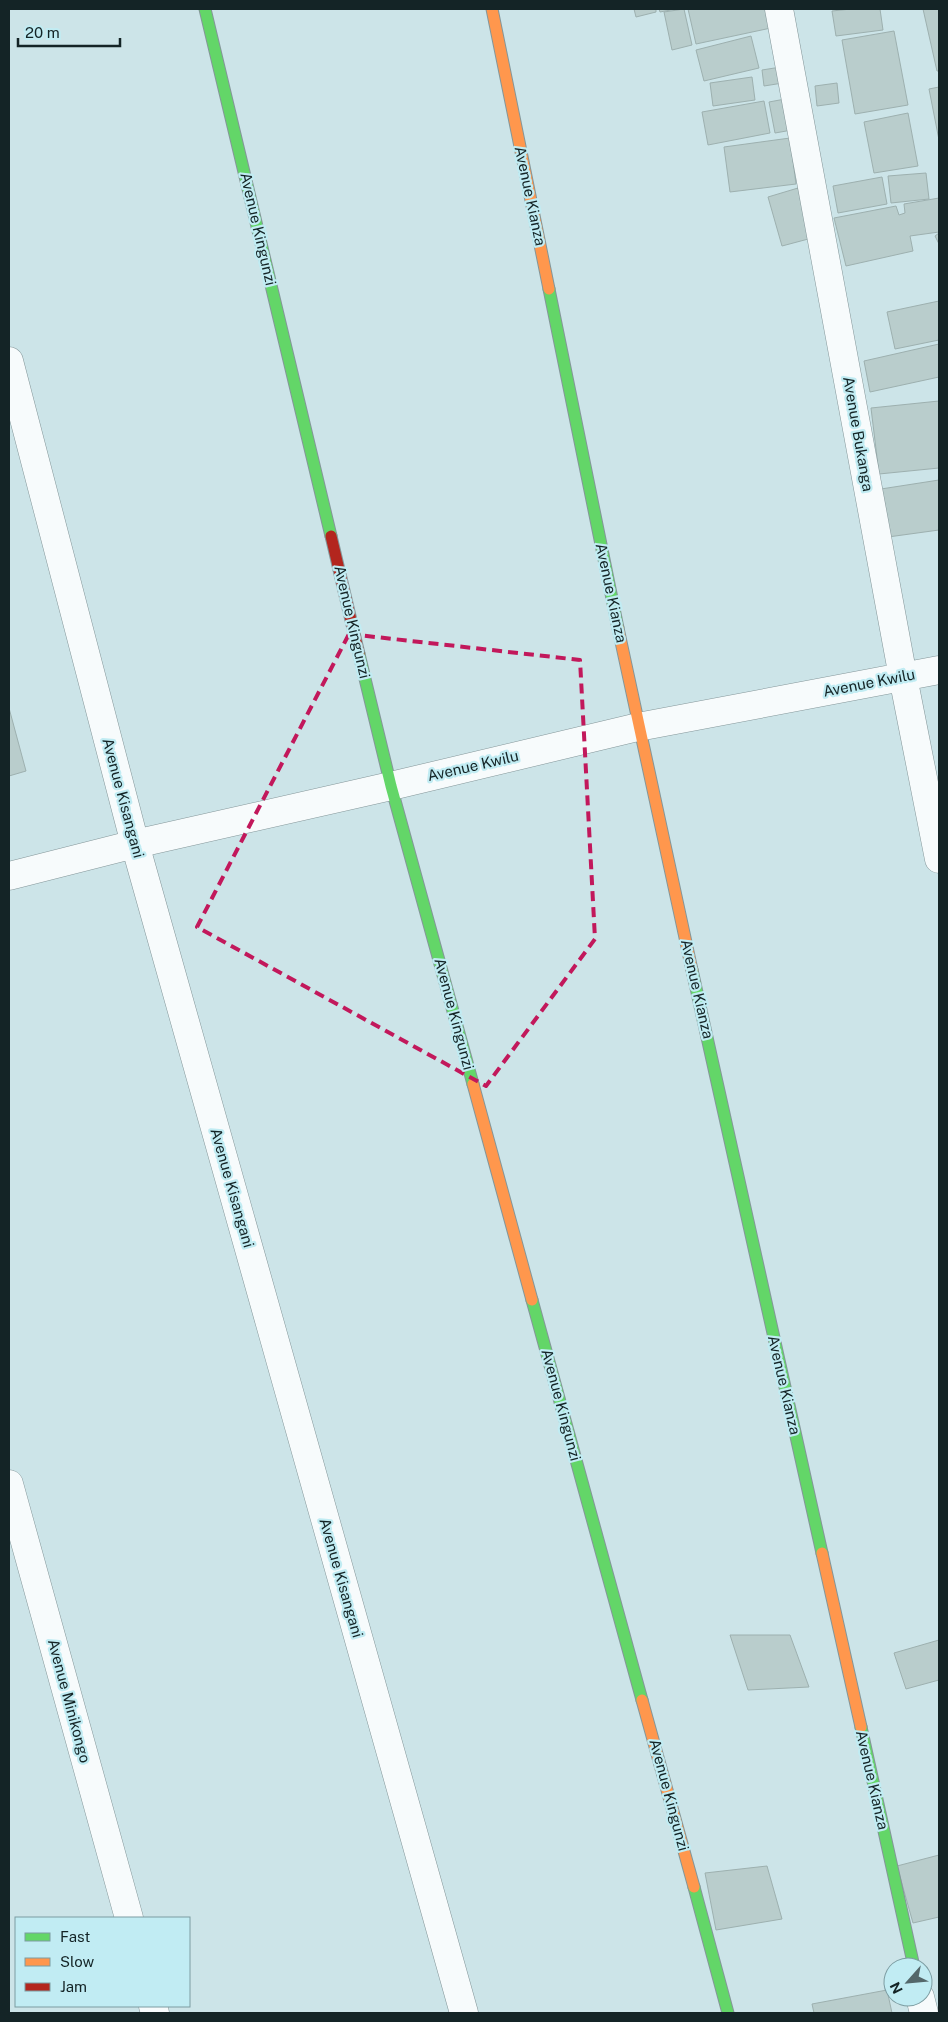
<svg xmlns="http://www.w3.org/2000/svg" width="948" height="2022" font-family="'Public Sans',sans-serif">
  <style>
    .building { fill: #b9cdcc; stroke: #9db0af }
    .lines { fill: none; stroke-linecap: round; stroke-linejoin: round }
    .street-casing { stroke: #849699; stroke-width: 29 }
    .fast-casing { stroke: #849699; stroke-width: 13 }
    .slow-casing { stroke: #849699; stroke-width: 13 }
    .jam-casing { stroke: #849699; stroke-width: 13 }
    .street { stroke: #f7fbfc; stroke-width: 28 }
    .fast { stroke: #63d668; stroke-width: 11 }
    .slow { stroke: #ff974d; stroke-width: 11 }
    .jam { stroke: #b3261e; stroke-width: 11 }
    .marked { fill: none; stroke: #c2185b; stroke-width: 4; stroke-dasharray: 10 6; stroke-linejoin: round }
    .labels { text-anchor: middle; stroke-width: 4.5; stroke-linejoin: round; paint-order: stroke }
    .street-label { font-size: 15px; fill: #142426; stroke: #c1ecf3 }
  </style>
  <rect width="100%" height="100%" fill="#cce4e8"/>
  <!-- building -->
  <path class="building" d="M634,9H656V12L636,17Z
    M659,9H676L660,12Z
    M684,9L692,45L672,50L664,12Z
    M688,9H767L771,28L696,44Z
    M851,9H880L883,30L836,36L832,11Z
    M923,9H939V71H937Z
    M894,31L908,105L855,114L842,40Z
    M751,36L759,68L704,81L696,50Z
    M787,66L789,82L764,86L762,70Z
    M752,77L755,100L713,106L710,83Z
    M837,83L839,103L817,106L815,86Z
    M939,87V140L929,89Z
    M785,99L792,130L775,133L769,102Z
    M764,101L770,133L708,145L702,112Z
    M908,113L918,166L874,173L864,122Z
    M790,138L796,184L730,192L724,147Z
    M926,173L929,199L891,203L888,176Z
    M882,177L887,204L838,213L833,186Z
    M798,188L812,238L782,246L768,197Z
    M939,198V232L910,236L913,251L846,266L834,218L896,206L899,215L905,213L904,204Z
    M939,233V244L935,236Z
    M939,301V340L895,349L887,312Z
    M939,344V377L870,392L864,361Z
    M939,401V468L879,474L871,408Z
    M939,480V530L888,537L881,489Z
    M9,708L26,771L9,776Z
    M730,1635H790L809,1687L748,1690Z
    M939,1640V1680L906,1689L894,1653Z
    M939,1855V1917L913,1923L897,1866Z
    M767,1866L782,1919L716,1930L705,1873Z
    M887,1990L892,2013H814L812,2004Z"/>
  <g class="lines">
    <!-- street casing -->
    <g class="street-casing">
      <path id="street" d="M779,9L903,677L939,859
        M9,361L135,844L464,2013
        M9,876L135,844L391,786L638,727L939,670
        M9,1484L129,1918
        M920,1997L924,2013
        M153,2006L155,2013"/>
    </g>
    <!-- fast casing -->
    <g class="fast-casing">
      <path id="fast" d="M205,9L331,536
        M549,289L618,628
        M359,654L391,786L473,1084
        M692,970L822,1553
        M532,1300L642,1700
        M861,1727L914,1967
        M694,1887L728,2013"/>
    </g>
    <!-- slow casing -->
    <g class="slow-casing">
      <path id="slow" d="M492,9L549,289
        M618,628L692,970
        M473,1084L532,1300
        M822,1553L861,1727
        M642,1700L694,1887"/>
    </g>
    <!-- jam casing -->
    <g class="jam-casing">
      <path id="jam" d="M331,536L359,654"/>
    </g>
    <!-- street -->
    <use href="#street" class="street"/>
    <!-- fast -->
    <use href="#fast" class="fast"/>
    <!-- slow -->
    <use href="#slow" class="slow"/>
    <!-- jam -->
    <use href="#jam" class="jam"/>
  </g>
  <!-- marked area -->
  <path class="marked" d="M349,634L580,660L595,939L486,1086L197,927Z"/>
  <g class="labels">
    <!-- street labels -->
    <g class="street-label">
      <text transform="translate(530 196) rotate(78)" y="5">Avenue Kianza</text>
      <text transform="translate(258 229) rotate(77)" y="5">Avenue Kingunzi</text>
      <text transform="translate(858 434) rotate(80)" y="5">Avenue Bukanga</text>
      <text transform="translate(611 593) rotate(78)" y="5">Avenue Kianza</text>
      <text transform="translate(352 622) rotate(77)" y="5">Avenue Kingunzi</text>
      <text transform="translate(869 683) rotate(-11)" y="5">Avenue Kwilu</text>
      <text transform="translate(473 766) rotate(-13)" y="5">Avenue Kwilu</text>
      <text transform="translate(123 798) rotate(75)" y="5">Avenue Kisangani</text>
      <text transform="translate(697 989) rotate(77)" y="5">Avenue Kianza</text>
      <text transform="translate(454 1014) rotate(75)" y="5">Avenue Kingunzi</text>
      <text transform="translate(232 1188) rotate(74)" y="5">Avenue Kisangani</text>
      <text transform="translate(784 1385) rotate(77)" y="5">Avenue Kianza</text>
      <text transform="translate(561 1405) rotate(75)" y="5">Avenue Kingunzi</text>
      <text transform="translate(341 1578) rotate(74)" y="5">Avenue Kisangani</text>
      <text transform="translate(69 1701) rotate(75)" y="5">Avenue Minikongo</text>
      <text transform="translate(872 1780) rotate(77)" y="5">Avenue Kianza</text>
      <text transform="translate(669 1795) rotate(75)" y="5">Avenue Kingunzi</text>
    </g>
  </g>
  <!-- border -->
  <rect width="948" height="2022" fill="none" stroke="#142426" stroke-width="20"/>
  <!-- legend -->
  <rect x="15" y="1917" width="175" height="90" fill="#c1ecf3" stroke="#7c9ca1"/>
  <rect x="25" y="1933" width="25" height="8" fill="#63d668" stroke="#7c9ca1"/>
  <text x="60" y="1942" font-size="15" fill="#142426">Fast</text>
  <rect x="25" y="1958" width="25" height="8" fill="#ff974d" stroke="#7c9ca1"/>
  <text x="60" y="1967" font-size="15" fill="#142426">Slow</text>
  <rect x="25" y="1983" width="25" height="8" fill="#b3261e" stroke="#7c9ca1"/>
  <text x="60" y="1992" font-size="15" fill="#142426">Jam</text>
  <!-- north arrow -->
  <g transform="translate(908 1982) rotate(243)"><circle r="24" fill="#c1ecf3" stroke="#7c9ca1"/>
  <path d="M0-4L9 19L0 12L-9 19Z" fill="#54676a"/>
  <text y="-8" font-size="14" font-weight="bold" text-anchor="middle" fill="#142426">N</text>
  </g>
  <!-- scale -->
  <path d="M18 38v8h102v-8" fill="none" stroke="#142426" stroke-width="2.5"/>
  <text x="25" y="38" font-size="15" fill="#142426" stroke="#c1ecf3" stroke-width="4" paint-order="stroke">20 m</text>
</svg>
